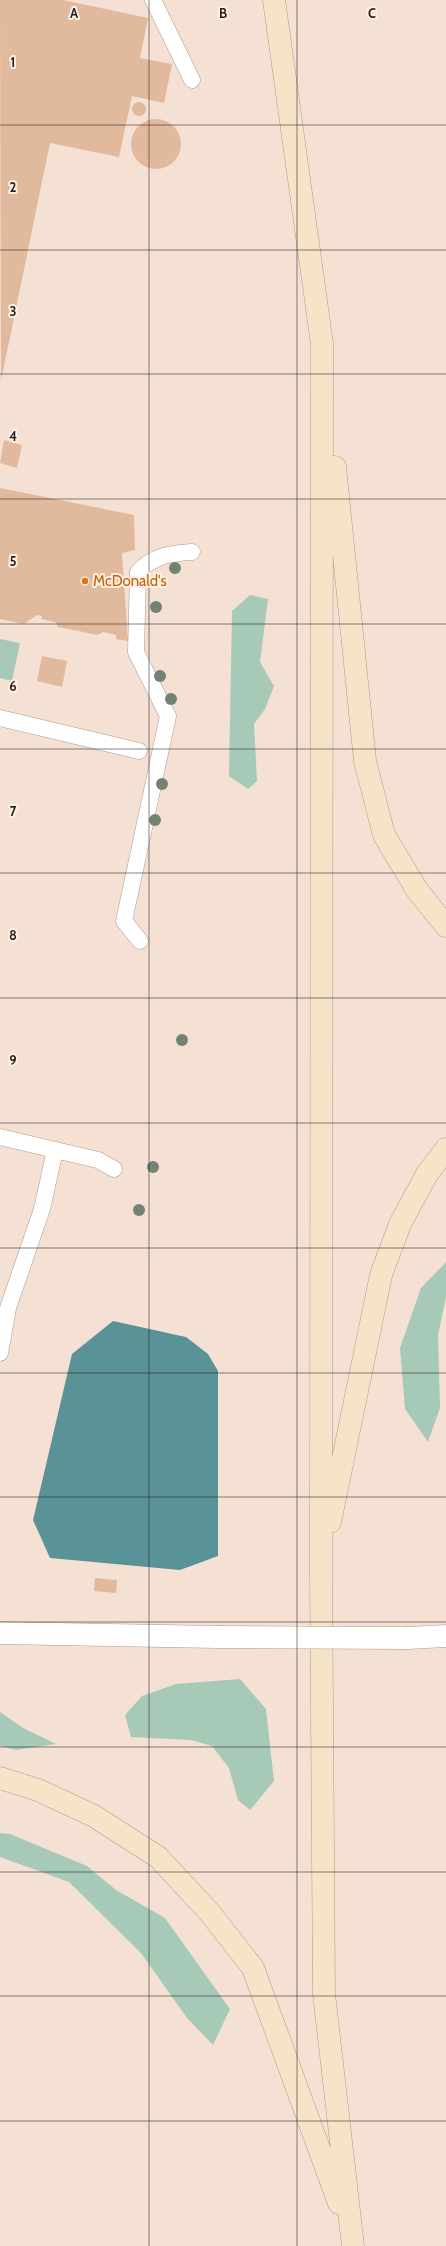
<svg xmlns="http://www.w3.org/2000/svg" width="446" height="2246" font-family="Cabin,sans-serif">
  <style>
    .green { fill: #a6c9b8 }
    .water { fill: #599297 }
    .building { fill: #e1b99d }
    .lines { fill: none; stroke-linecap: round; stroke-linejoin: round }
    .service-casing { stroke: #ac9b8f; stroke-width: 17 }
    .tertiary-casing { stroke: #ac9b8f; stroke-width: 23 }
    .secondary-casing { stroke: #ac9b8f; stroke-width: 23 }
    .service { stroke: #fff; stroke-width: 16 }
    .tertiary { stroke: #fff; stroke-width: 22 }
    .secondary { stroke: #f6e4c8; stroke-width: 22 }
    .tertiary-bridge-casing { stroke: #ac9b8f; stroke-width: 23; stroke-linecap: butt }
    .tertiary-bridge { stroke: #fff; stroke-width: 22 }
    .tree { fill: #738274 }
    .grid { fill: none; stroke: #251e19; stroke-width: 1; stroke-opacity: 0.55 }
    .food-dot { fill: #e8710a; stroke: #feefe5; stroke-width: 1.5 }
    .labels { text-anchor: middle; stroke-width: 4; stroke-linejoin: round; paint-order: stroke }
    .food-label { font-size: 15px; fill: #c56008; stroke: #feefe5; text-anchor: start }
    .grid-label { font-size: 13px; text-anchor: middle; font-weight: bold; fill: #251e19; stroke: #feefe5; stroke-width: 4; stroke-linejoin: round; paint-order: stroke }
  </style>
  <rect width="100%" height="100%" fill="#f4e1d4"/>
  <!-- green -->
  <path class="green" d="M250,595L268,599L260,662L274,686L265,709L254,724L257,781L248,789L229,776L232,611Z
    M0,639L20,643L12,681L0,678Z
    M446,1262V1297L438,1335L440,1408L428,1442L405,1409L400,1348L421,1288Z
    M240,1679L266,1709L274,1781L250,1810L238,1800L229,1768L212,1746L191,1740L131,1737L125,1715L142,1696L176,1684Z
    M0,1712L23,1728L56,1744L16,1750L0,1746Z
    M0,1833L10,1834L87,1866L116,1890L165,1918L230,2009L213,2045L187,2018L141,1953L69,1882L0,1857Z"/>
  <!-- water -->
  <path class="water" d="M113,1321L186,1337L208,1354L218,1371V1556L180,1570L50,1558L33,1520L72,1354Z"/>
  <!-- building -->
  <path class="building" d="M0,0H63L148,18L140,58L172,64L164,103L132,96L119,157L50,143L1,381Z
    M132 109a7 7 0 1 1 14 0a7 7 0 1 1-14 0Z
    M131 144a25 25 0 1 1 50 0a25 25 0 1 1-50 0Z
    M4,440L22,445L17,468L0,463Z
    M0,488L134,515L135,550L122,553L128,641L116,639V635L103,632L98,635L58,627L55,622L41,619L42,616L37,615L24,624L0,619Z
    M42,656L67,661L62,687L37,681Z
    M95,1578L117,1580L116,1593L94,1591Z"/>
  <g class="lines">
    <!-- service casing -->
    <g class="service-casing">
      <path id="service" d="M153,0L192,80
        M0,718L139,751
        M140,941L124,921L168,716L136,652L138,572C153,556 171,553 192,552
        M0,1137L98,1160L114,1169
        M0,1353L8,1308L42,1209L55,1150"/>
    </g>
    <!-- tertiary casing -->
    <g class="tertiary-casing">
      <path id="tertiary" d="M0,1633L217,1637
        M408,1638L446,1636"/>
    </g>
    <!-- secondary casing -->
    <g class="secondary-casing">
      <path id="secondary" d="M274,0L322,344L321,1568L324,1994L353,2246
        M335,467L365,761L384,835L417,890L446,926
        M330,1522L381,1275L400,1224L427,1174L446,1149
        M0,1778L38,1790L94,1816L158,1857L210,1913L253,1968L339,2203"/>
    </g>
    <!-- service -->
    <use href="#service" class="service"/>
    <!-- tertiary -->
    <use href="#tertiary" class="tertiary"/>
    <!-- secondary -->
    <use href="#secondary" class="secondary"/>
    <!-- tertiary-bridge casing -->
    <g class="tertiary-bridge-casing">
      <path id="tertiary-bridge" d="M217,1637L408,1638"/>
    </g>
    <!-- tertiary-bridge -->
    <use href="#tertiary-bridge" class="tertiary-bridge"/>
  </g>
  <!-- trees -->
  <g class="tree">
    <circle cx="175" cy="568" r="6"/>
    <circle cx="156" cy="607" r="6"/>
    <circle cx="160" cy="676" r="6"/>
    <circle cx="171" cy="699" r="6"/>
    <circle cx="162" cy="784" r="6"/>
    <circle cx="155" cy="820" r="6"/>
    <circle cx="182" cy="1040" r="6"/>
    <circle cx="153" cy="1167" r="6"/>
    <circle cx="139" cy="1210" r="6"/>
  </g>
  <!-- grid -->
  <path class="grid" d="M149,0V2246M297,0V2246M0,125H446M0,250H446M0,374H446M0,499H446M0,624H446M0,749H446M0,873H446M0,998H446M0,1123H446M0,1248H446M0,1373H446M0,1497H446M0,1622H446M0,1747H446M0,1872H446M0,1996H446M0,2121H446"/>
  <!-- markers -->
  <circle class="food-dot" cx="85" cy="581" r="4"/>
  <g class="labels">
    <!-- food labels -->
    <g class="food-label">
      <text x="93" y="586">McDonald's</text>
    </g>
  </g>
  <g class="grid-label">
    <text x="74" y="18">A</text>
    <text x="223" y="18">B</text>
    <text x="372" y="18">C</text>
    <text x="13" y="67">1</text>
    <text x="13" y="192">2</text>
    <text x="13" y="316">3</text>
    <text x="13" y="441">4</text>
    <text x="13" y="566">5</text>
    <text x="13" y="691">6</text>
    <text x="13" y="816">7</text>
    <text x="13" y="940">8</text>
    <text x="13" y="1065">9</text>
  </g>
</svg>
